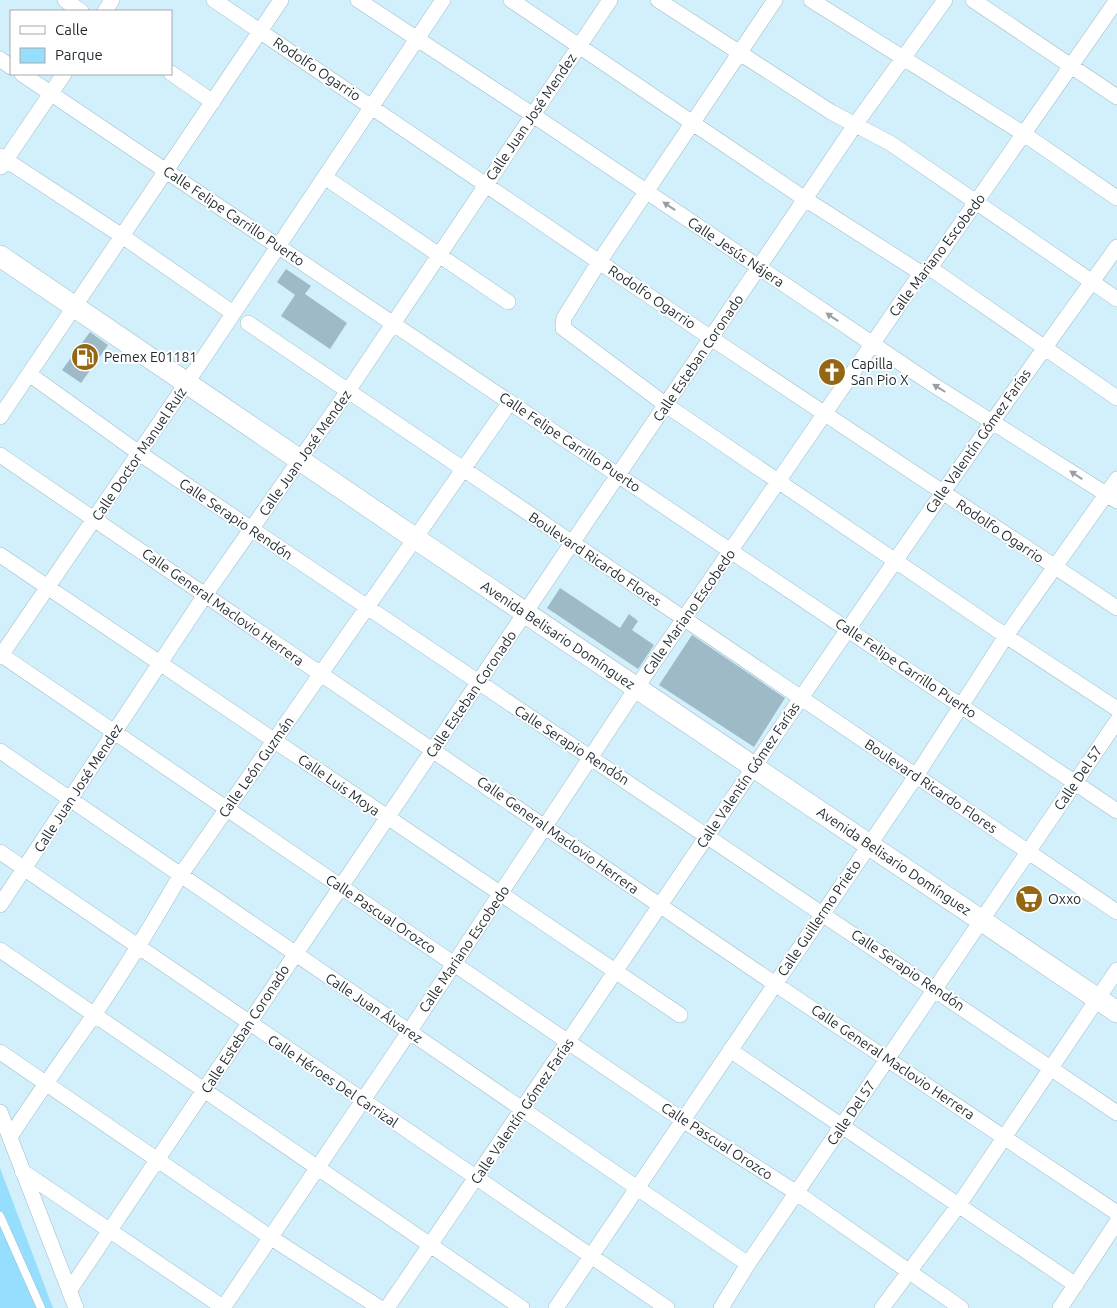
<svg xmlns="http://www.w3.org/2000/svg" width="1117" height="1308" font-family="Ubuntu,sans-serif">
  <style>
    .green { fill: #95defd }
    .building { fill: #9ebac6 }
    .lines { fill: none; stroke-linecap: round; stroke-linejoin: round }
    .lane-casing { stroke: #a0bcc9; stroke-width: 9 }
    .street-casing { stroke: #a0bcc9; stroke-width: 16 }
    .secondary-casing { stroke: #a0bcc9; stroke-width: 22 }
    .lane { stroke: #fff; stroke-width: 8 }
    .street { stroke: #fff; stroke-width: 15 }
    .secondary { stroke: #fff; stroke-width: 21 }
    .oneway { fill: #9a9fa1 }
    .labels { text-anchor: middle; stroke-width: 4; stroke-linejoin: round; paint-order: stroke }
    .street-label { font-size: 14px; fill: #1f2a2f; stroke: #fff }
    .poi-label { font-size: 14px; fill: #1f2a2f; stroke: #fff; text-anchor: start }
  </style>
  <rect width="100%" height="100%" fill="#d2effc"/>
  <!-- green -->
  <path class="green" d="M0,1168L53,1308H0Z"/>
  <!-- building -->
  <path class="building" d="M286,269L311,286L305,294L347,323L330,349L281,316L295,295L277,282Z
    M90,332L108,345L81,383L62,370Z
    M560,588L620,628L629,614L638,621L632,630L654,645L638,669L547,608Z
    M692,635L785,698L754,747L659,685Z"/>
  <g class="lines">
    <!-- lane casing -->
    <g class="lane-casing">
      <path id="lane" d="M0,1216L41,1308"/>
    </g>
    <!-- street casing -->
    <g class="street-casing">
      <path id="street" d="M65,0L81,11
        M214,0L711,338L1117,608
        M358,0L533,115L932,384L1117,501
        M511,0L805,199L921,273
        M658,0L831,112L890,143L1117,299
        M775,0L599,262L564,318L563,328L666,405L1006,636L1117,709
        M811,0L1024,134L1117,198
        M973,0L1117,97
        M105,11L112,0
        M0,59L11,67
        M171,73L213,102
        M22,74L1117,811
        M0,156L122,236L233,313
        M1,167L64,74
        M326,178L508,302
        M930,268L1117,398
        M248,323L1117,912
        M29,374L139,453L1117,1113
        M0,417L281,0
        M0,455L775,984L1117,1213
        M0,555L680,1015
        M0,654L684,1121L797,1193L961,1308
        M0,657L186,384L443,0
        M0,751L748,1264
        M0,852L667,1308
        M0,905L205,595L348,391L610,0
        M0,950L522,1308
        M730,1050L1076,1285
        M0,1052L270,1237L380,1308
        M0,1112L76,1308
        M10,1137C37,1095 66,1055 94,1015C125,969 153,923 180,876L510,402
        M22,1171L224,1308
        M69,1291L572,543L855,125L945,0
        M223,1308L409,1032L637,687L921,273L930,268L1117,0
        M387,1308C629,954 865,595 1117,247
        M556,1308L916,776L1006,636L1117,479
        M721,1308L748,1264L1117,721
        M882,1308L958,1206L1117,970
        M1060,1308L1117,1222"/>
    </g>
    <!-- secondary casing -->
    <g class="secondary-casing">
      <path id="secondary" d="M0,256L416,539L1117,1012"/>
    </g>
    <!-- lane -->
    <use href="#lane" class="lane"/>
    <!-- street -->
    <use href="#street" class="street"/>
    <!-- secondary -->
    <use href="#secondary" class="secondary"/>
  </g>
  <!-- one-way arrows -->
  <defs><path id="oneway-solid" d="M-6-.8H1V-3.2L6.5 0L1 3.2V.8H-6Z" transform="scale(1.25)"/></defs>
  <g class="oneway">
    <use href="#oneway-solid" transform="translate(669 206) rotate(-146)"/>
    <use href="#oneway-solid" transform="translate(832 317) rotate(-146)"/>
    <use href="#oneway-solid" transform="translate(939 388) rotate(-148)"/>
    <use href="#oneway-solid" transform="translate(1076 475) rotate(-147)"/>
  </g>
  <!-- icons -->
  <defs>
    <g id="fuel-disc" transform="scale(1.4375)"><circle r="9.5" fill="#946714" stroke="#fff"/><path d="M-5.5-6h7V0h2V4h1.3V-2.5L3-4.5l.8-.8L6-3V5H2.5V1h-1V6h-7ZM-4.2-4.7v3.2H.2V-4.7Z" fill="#fff"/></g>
    <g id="church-disc" transform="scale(1.4375)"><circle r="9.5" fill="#946714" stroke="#fff"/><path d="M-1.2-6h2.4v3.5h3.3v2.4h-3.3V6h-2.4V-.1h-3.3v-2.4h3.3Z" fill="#fff"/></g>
    <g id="supermarket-disc" transform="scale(1.4375)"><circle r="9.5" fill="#946714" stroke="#fff"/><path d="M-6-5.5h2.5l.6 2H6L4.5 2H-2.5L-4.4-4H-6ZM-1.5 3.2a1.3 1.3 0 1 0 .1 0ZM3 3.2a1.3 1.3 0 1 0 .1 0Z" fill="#fff"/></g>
  </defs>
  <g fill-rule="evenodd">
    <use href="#fuel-disc" x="85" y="357"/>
    <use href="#church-disc" x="832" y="372"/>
    <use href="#supermarket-disc" x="1029" y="899"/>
  </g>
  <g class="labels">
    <!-- street labels -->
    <g class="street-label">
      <text transform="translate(317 69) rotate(34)" y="5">Rodolfo Ogarrio</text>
      <text transform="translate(531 117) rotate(-56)" y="5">Calle Juan José Mendez</text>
      <text transform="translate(234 216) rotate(34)" y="5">Calle Felipe Carrillo Puerto</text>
      <text transform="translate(736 252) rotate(34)" y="5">Calle Jesús Nájera</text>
      <text transform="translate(937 255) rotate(-53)" y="5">Calle Mariano Escobedo</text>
      <text transform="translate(652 297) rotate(34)" y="5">Rodolfo Ogarrio</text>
      <text transform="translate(698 358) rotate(-56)" y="5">Calle Esteban Coronado</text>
      <text transform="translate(978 441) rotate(-55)" y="5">Calle Valentín Gómez Farías</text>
      <text transform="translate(570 442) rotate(34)" y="5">Calle Felipe Carrillo Puerto</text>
      <text transform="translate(305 453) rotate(-55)" y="5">Calle Juan José Mendez</text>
      <text transform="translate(139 454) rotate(-56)" y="5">Calle Doctor Manuel Ruíz</text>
      <text transform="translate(236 519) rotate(34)" y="5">Calle Serapio Rendón</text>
      <text transform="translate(1000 531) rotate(34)" y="5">Rodolfo Ogarrio</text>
      <text transform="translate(595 559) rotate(34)" y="5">Boulevard Ricardo Flores</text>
      <text transform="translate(223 607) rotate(35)" y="5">Calle General Maclovio Herrera</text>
      <text transform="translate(689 612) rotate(-55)" y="5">Calle Mariano Escobedo</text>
      <text transform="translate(558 635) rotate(34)" y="5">Avenida Belisario Domínguez</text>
      <text transform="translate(906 668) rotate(34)" y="5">Calle Felipe Carrillo Puerto</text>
      <text transform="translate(471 694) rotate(-56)" y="5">Calle Esteban Coronado</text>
      <text transform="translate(572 745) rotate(33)" y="5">Calle Serapio Rendón</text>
      <text transform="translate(256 767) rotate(-55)" y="5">Calle León Guzmán</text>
      <text transform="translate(748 775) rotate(-56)" y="5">Calle Valentín Gómez Farías</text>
      <text transform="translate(1078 778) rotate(-56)" y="5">Calle Del 57</text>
      <text transform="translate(339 785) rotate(35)" y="5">Calle Luis Moya</text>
      <text transform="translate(931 786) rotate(34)" y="5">Boulevard Ricardo Flores</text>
      <text transform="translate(78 788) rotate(-57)" y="5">Calle Juan José Mendez</text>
      <text transform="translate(558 835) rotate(35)" y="5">Calle General Maclovio Herrera</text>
      <text transform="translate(894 861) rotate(34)" y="5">Avenida Belisario Domínguez</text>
      <text transform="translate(381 914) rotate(34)" y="5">Calle Pascual Orozco</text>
      <text transform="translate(819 918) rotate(-56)" y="5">Calle Guillermo Prieto</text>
      <text transform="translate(464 949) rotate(-56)" y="5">Calle Mariano Escobedo</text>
      <text transform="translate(908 970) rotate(34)" y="5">Calle Serapio Rendón</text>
      <text transform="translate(374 1008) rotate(34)" y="5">Calle Juan Álvarez</text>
      <text transform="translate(245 1029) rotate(-57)" y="5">Calle Esteban Coronado</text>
      <text transform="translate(893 1062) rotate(34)" y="5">Calle General Maclovio Herrera</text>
      <text transform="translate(333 1081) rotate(34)" y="5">Calle Héroes Del Carrizal</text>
      <text transform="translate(522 1111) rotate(-56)" y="5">Calle Valentín Gómez Farías</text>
      <text transform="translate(851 1113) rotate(-56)" y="5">Calle Del 57</text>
      <text transform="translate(717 1141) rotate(33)" y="5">Calle Pascual Orozco</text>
    </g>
    <!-- poi labels -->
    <g class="poi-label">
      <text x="104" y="362">Pemex E01181</text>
      <text x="851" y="369">Capilla<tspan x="851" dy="16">San Pio X</tspan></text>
      <text x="1048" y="904">Oxxo</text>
    </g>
  </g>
  <!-- legend -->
  <rect x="10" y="10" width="162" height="65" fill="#ffffff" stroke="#a5aaac"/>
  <rect x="20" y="26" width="25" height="8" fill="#ffffff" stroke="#a5aaac"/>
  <text x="55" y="35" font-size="15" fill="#1f2a2f">Calle</text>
  <rect x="20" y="48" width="25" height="15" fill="#95defd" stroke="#a5aaac"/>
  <text x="55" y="60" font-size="15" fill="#1f2a2f">Parque</text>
</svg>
